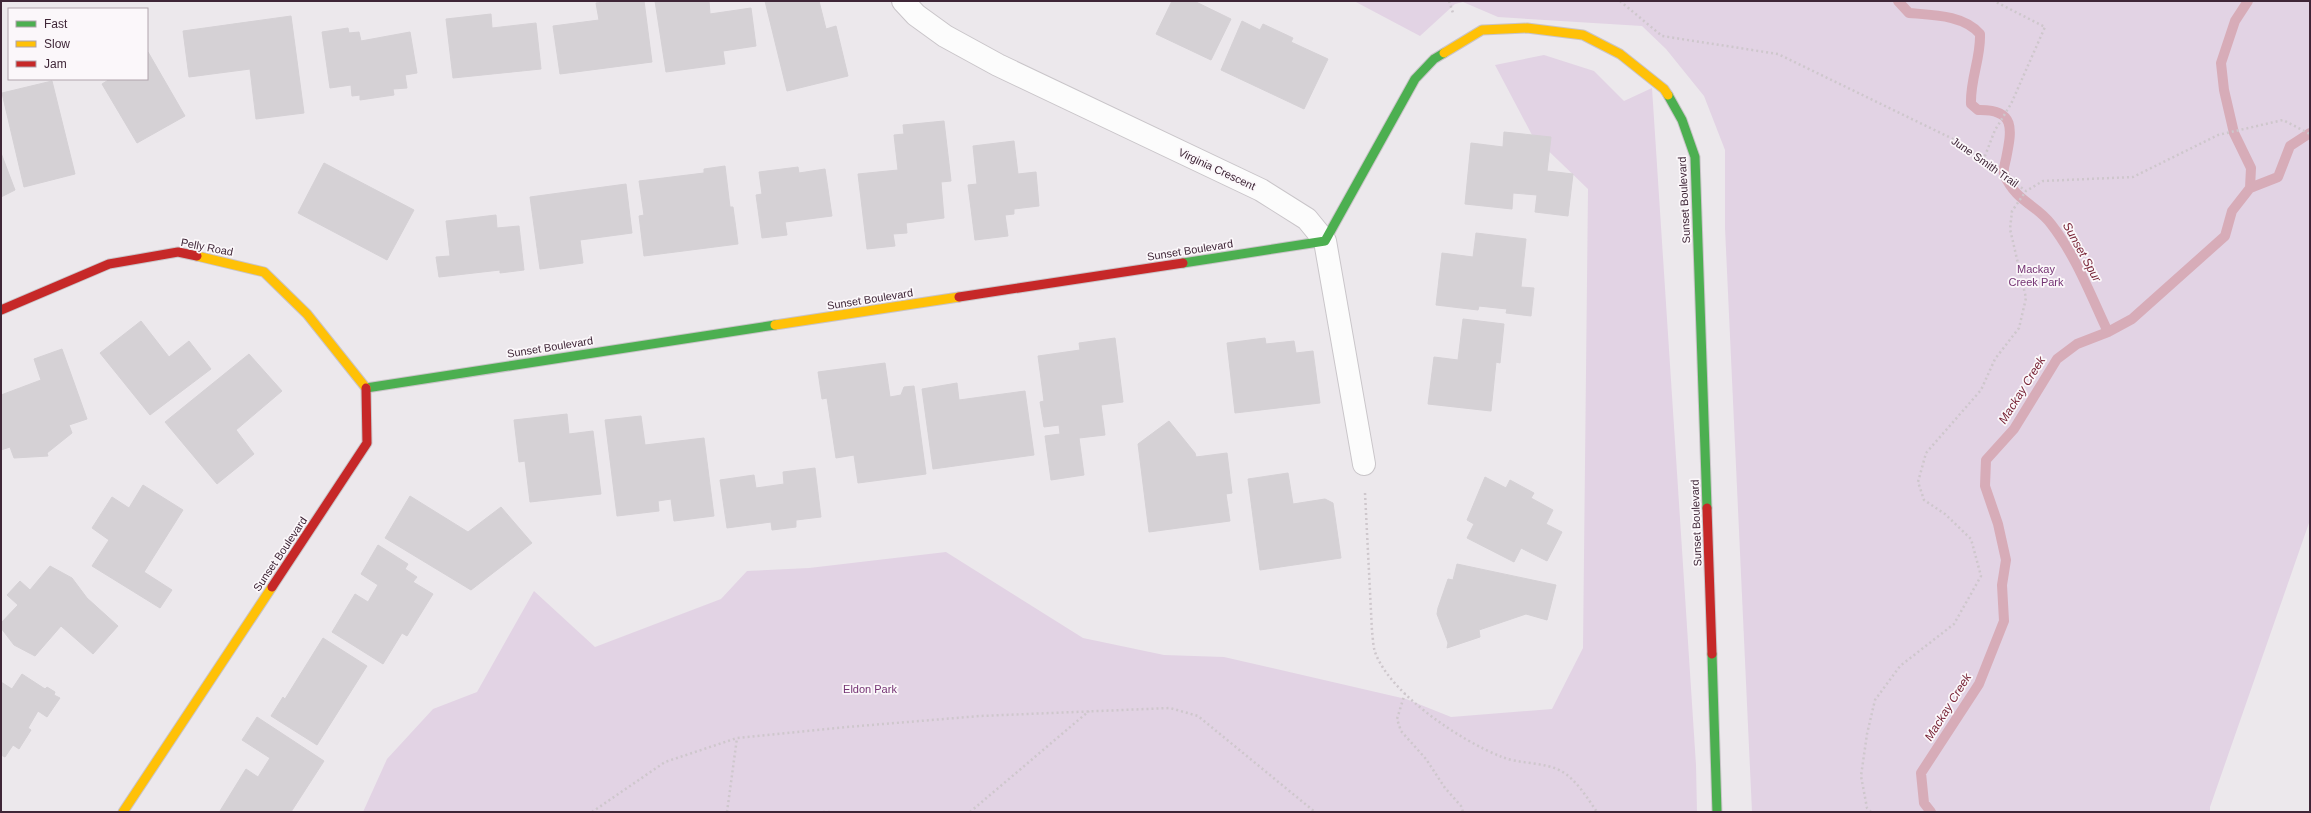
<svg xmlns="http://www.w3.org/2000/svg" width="2311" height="813" font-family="Helvetica,sans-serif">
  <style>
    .green { fill: #e2d3e4 }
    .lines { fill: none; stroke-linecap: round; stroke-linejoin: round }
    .stream { stroke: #d7acb8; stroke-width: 10 }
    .building { fill: #d5d1d5; stroke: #d5d1d5 }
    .street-casing { stroke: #c9c5c9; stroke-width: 24 }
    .fast-casing { stroke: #c9c4c8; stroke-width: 11 }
    .slow-casing { stroke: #c9c4c8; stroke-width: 11 }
    .jam-casing { stroke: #c9c4c8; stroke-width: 11 }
    .path { stroke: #cec7cc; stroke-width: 2.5; stroke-dasharray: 2 3; stroke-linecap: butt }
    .street { stroke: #fcfcfc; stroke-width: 22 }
    .fast { stroke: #4caf50; stroke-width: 9 }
    .slow { stroke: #ffc107; stroke-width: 9 }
    .jam { stroke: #c62828; stroke-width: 9 }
    .labels { text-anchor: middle; stroke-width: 3.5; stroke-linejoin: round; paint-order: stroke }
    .street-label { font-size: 11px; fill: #3f2637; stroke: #fbf7fa }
    .park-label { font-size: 11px; fill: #743373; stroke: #fbf7fa }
    .water-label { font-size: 12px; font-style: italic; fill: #782436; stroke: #fbf7fa }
  </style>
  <rect width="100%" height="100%" fill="#ece8ec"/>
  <!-- green -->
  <path class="green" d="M1354,1H2310V520L2210,807V812H1752L1725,228V150L1704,96L1666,49L1642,26L1498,17L1463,2L1455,4L1420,36Z
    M1544,55L1594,71L1624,101L1652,88L1696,765L1697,812H363L387,759L433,709L477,692L534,591L595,647L721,599L747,571L809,568L946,552L1083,638L1164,655L1224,657L1406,699L1451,717L1552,709L1583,648L1588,189L1532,135L1495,65Z"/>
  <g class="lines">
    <!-- stream -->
    <path class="stream" d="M1898,1L1909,13C1933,15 1964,15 1980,34C1981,58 1970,79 1971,104L1978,110C2016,109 2012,129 2006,159C2005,163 2003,169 2004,174C2016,202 2036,204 2051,224C2076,256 2091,296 2108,332
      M2250,188L2278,177L2290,146L2310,133
      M1931,812L1924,803L1921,773L1979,684L2004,621L2002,585L2006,560L1998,524L1985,486L1986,460L2014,429L2057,359L2077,344L2108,332L2132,319L2225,236L2232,211L2250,188L2251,168L2234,133L2224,90L2221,63L2235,21L2248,1"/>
  </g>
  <!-- building -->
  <path class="building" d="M612,1H644L652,62L560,74L553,26L599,20L596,3Z
    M655,1H709L710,14L751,8L756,46L723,51L725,64L666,72Z
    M765,1H819L826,29L836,26L848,76L787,91Z
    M1172,1H1194L1231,19L1211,60L1156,34Z
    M491,14L492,28L536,23L541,69L453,78L446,19Z
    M291,16L304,113L256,119L250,69L189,77L183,31Z
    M1242,21L1260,30L1263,24L1293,38L1291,42L1328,59L1304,109L1221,70Z
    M348,28L349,33L359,32L361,41L410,32L417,73L405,75L407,88L393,89L394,95L360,100V95L352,96L351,85L330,88L322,32Z
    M148,52L185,116L137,143L102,84L110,79H147Z
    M52,81L75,174L24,187L2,93Z
    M944,121L951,181L941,182L944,218L906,223L907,233L893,234L895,246L867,249L858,174L898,170L894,135L904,134L903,125Z
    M1504,132L1551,137L1547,171L1573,174L1568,216L1535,212L1537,195L1513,193L1512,209L1465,204L1471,143L1503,147Z
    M1014,141L1018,174L1036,172L1039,206L1014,209V214L1005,215L1008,236L975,240L968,185L977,184L973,146Z
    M1,153L15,190L1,197Z
    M324,163L414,210L387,260L298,213Z
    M725,166L730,207H733L738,244L644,256L639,216L644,215L639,181L704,173V169Z
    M798,167L799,173L825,169L832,216L785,222L787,235L762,238L756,195L762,194L759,172Z
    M626,184L632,233L580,240L583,263L540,269L530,197Z
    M496,215L497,228L519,226L524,270L500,273V270L439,277L436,257L450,256L446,221Z
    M1476,233L1526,239L1521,287L1534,288L1531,316L1506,313L1507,309L1479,306L1478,310L1436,305L1442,253L1473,257Z
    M1463,319L1504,324L1500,363L1496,362L1491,411L1428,404L1434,357L1458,360Z
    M141,321L169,357L189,341L211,369L150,415L100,353Z
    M1115,338L1123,402L1101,405L1105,435L1079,438L1084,475L1051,480L1045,436L1060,434L1059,425L1044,427L1040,402L1044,401L1038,356L1080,350L1079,343Z
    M1265,338L1266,344L1294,341L1296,353L1313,351L1320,403L1235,413L1227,343Z
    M62,349L87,419L69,425L72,433L47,453L48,456L14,458L10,447L1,450V395L41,380L34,359Z
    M249,354L282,391L236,430L254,454L217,484L165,422Z
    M885,363L890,397L901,395L904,387L914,386L926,474L858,483L854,455L836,458L827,398L822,399L818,372Z
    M957,383L959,400L1025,391L1034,455L933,469L922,389Z
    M567,414L569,434L593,431L601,494L530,502L525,461L519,462L514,420Z
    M641,416L645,445L704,438L714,516L674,521L671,499L658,501L659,511L617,516L605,420Z
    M1169,421L1195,453L1196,457L1227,453L1232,493L1226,494L1230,521L1149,532L1138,444Z
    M815,468L821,517L796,520V527L772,530L771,522L727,528L720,480L754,475L756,488L784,484L783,472Z
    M1288,473L1293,504L1325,499L1333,503L1341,558L1260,570L1248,479Z
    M1485,477L1506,488L1510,480L1534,493L1531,498L1553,510L1546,524L1562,532L1547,561L1521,548L1514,562L1467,538L1474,524L1467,520Z
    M143,485L183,510L144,572L172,590L160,608L92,566L109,540L92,528L112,497L129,508Z
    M410,496L468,532L501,507L532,543L471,590L385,538Z
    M378,545L408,564L405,569L417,577L413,582L433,594L407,636L402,633L383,664L332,632L355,594L368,602L378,585L361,574Z
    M1457,564L1556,585L1547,620L1526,614L1479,630L1480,637L1447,648L1448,643L1437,614L1438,608L1448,579L1453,580Z
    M50,566L72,578L87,598L118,626L93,654L61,626L35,656L14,645L1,628V623L18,605L7,595L20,581L30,590Z
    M323,638L367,666L317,745L271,716L283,697L285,699Z
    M22,674L45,689L47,687L55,692L54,695L60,698L47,717L38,711L28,728L31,730L19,749L13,745L5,757L1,755V682L12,689Z
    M257,717L324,761L291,812H222L220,811L246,769L258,777L270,758L242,740Z"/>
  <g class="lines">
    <!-- street casing -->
    <g class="street-casing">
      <path id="street" d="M903,1L916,15L945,36L998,65L1261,190L1307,219L1325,241L1364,464"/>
    </g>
    <!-- fast casing -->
    <g class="fast-casing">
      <path id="fast" d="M1668,95L1682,120L1695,157L1707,508
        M1183,263L1325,241L1415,79L1434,59L1444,53
        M366,388L775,325
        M1712,654L1717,812"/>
    </g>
    <!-- slow casing -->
    <g class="slow-casing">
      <path id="slow" d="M1444,53L1482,30L1527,28L1583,35L1620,54L1664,89L1668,95
        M197,256L264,272L307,314L366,388
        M775,325L959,297
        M123,812L272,587"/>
    </g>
    <!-- jam casing -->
    <g class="jam-casing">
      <path id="jam" d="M959,297L1183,263
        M1,310L109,264L178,252L197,256
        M1707,508L1712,654
        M272,587L367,443L366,388"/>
    </g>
    <!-- path -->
    <path class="path" d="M1449,1L1453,13
      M1620,1L1662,36L1778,54L1953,139L2026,191L2043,181L2133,177L2218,135L2283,120L2310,134
      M1983,161L1995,130L2011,104L2045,27L1994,1
      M1365,493L1372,631C1373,638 1373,646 1375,652C1390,694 1461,741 1502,757C1519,764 1545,762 1561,771C1576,779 1588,799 1597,812
      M1405,693L1397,719L1401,731L1426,759L1445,788L1461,806L1463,812
      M592,812L665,762L737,738L847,727L980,716L1170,708L1198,716L1315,812
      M727,812L737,738
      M823,812H830
      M970,812L1089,711
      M1871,812L1867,808L1861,776L1867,734L1875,700L1900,666L1954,624L1981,576L1971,539L1945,514L1924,500L1918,482L1926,453L1981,390L1995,359L2019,328L2026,298L2010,229L2012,211L2026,191"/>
    <!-- street -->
    <use href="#street" class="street"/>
    <!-- fast -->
    <use href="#fast" class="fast"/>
    <!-- slow -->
    <use href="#slow" class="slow"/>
    <!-- jam -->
    <use href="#jam" class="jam"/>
  </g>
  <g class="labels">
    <!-- street labels -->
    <g class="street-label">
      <text transform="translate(1985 162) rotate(35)" y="4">June Smith Trail</text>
      <text transform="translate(1217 169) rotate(25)" y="4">Virginia Crescent</text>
      <text transform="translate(1684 200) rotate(-93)" y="4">Sunset Boulevard</text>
      <text transform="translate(207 247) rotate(11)" y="4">Pelly Road</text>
      <text transform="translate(1190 250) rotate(-9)" y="4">Sunset Boulevard</text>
      <text transform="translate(870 299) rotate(-9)" y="4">Sunset Boulevard</text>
      <text transform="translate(550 347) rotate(-9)" y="4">Sunset Boulevard</text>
      <text transform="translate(1696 523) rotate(-92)" y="4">Sunset Boulevard</text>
      <text transform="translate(280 554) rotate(-56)" y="4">Sunset Boulevard</text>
    </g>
    <!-- park labels -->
    <g class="park-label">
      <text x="2036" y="273">Mackay<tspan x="2036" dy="13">Creek Park</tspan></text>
      <text x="870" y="693">Eldon Park</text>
    </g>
    <!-- water labels -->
    <g class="water-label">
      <text transform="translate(2082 252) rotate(61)" y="4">Sunset Spur</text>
      <text transform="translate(2022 390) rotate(-58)" y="4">Mackay Creek</text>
      <text transform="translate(1948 707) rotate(-58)" y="4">Mackay Creek</text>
    </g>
  </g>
  <!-- border -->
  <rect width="2311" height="813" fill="none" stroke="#3f2637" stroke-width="4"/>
  <!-- legend -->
  <rect x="8" y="8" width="140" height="72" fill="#fbf7fa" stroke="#b0a3ac"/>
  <rect x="16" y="21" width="20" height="6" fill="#4caf50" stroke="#b0a3ac"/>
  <text x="44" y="28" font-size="12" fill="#3f2637">Fast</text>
  <rect x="16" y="41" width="20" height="6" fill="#ffc107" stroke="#b0a3ac"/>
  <text x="44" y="48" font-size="12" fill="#3f2637">Slow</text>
  <rect x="16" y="61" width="20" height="6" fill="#c62828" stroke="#b0a3ac"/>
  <text x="44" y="68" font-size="12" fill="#3f2637">Jam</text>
</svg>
